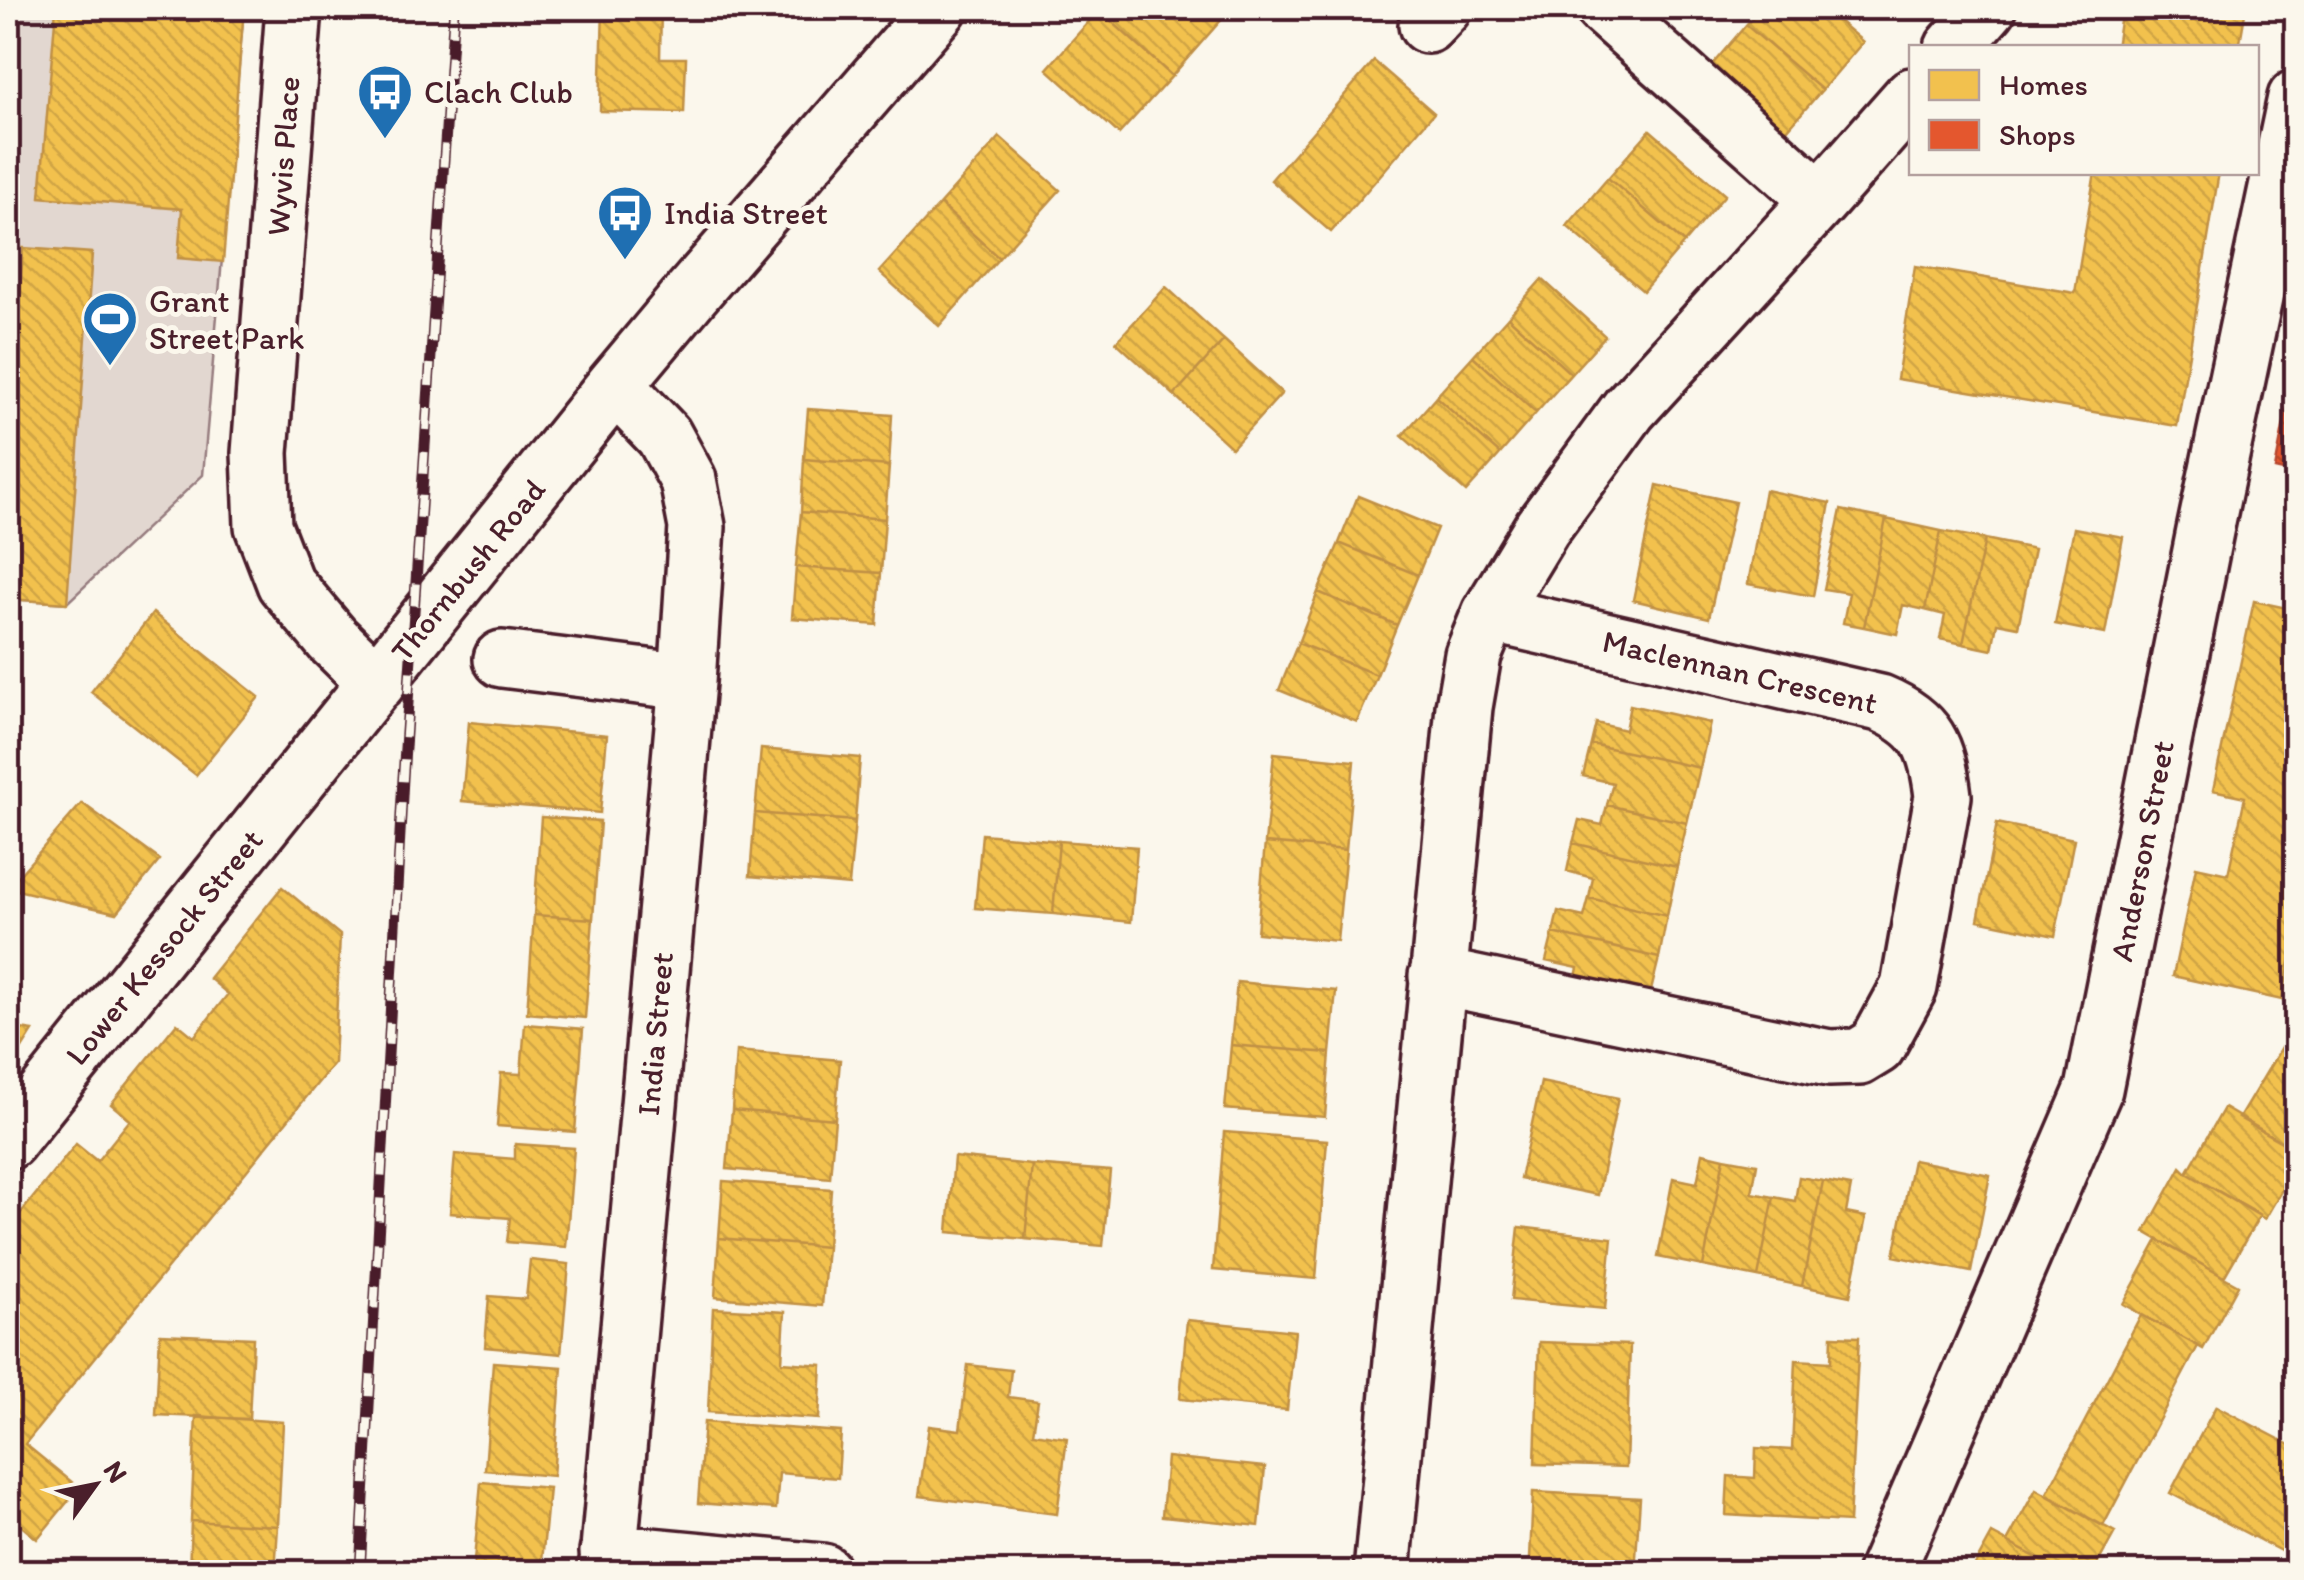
<svg xmlns="http://www.w3.org/2000/svg" width="2304" height="1580" font-family="Itim,sans-serif">
  <style>
    .grass { fill: #e2d7d0; stroke: #967b7e; stroke-width: 2.5 }
    .homes { fill: url(#homes-back-hatch); stroke: #c09044; stroke-width: 2.5 }
    .shops { fill: url(#shops-back-hatch); stroke: #b6462d; stroke-width: 2.5 }
    .lines { fill: none; stroke-linecap: round; stroke-linejoin: round }
    .street-casing { stroke: #4a1f2b; stroke-width: 62 }
    .street { stroke: #fbf7ec; stroke-width: 55 }
    .rail-casing { stroke: #4a1f2b; stroke-width: 11 }
    .rail { stroke: #fbf7ec; stroke-width: 8; stroke-dasharray: 22; stroke-linecap: butt }
    .labels { text-anchor: middle; stroke-width: 10; stroke-linejoin: round; paint-order: stroke }
    .poi-label { font-size: 32px; fill: #4a1f2b; stroke: #fbf7ec; text-anchor: start }
    .street-label { font-size: 32px; fill: #4a1f2b; stroke: #fbf7ec }
  </style>
  <defs>
    <pattern id="homes-back-hatch" width="6" height="6" patternUnits="userSpaceOnUse" patternTransform="scale(2.5)"><rect width="6" height="6" fill="#f2c14e"/><path d="M-1 5l2 2M0 0l6 6M5-1l2 2" fill="none" stroke="#d1a544"/></pattern>
    <pattern id="shops-back-hatch" width="6" height="6" patternUnits="userSpaceOnUse" patternTransform="scale(2.5)"><rect width="6" height="6" fill="#e4572e"/><path d="M-1 5l2 2M0 0l6 6M5-1l2 2" fill="none" stroke="#bb4727"/></pattern>
  </defs>
  <rect width="100%" height="100%" fill="#fbf7ec"/>
  <filter id="ink" filterUnits="userSpaceOnUse"><feTurbulence type="fractalNoise" baseFrequency=".01" numOctaves="2"/><feDisplacementMap in="SourceGraphic" scale="20" xChannelSelector="R" yChannelSelector="G"/><feConvolveMatrix kernelMatrix="1 2 1 2 8 2 1 2 1" color-interpolation-filters="sRGB"/></filter>
  <g filter="url(#ink)">
    <!-- grass -->
    <path class="grass" d="M8,8H244L203,475L67,603L8,599Z"/>
    <!-- homes -->
    <path class="homes" d="M56,8H244L223,262L178,258L182,209L40,197Z
      M603,8H661L660,58H686L684,113L600,111Z
      M1101,8H1210L1222,19L1172,76L1099,10Z
      M1761,8H1823L1863,42L1822,90L1746,25Z
      M2122,8H2246L2239,48H2116Z
      M1099,10L1172,76L1119,134L1047,69Z
      M1746,25L1822,90L1780,138L1705,73Z
      M1374,61L1434,113L1331,232L1271,180Z
      M1650,130L1725,195L1684,243L1608,178Z
      M1000,137L1060,190L999,258L940,204Z
      M2095,172H2219L2177,426L1897,379L1915,266L2075,293Z
      M1608,178L1684,243L1643,291L1567,226Z
      M940,204L999,258L939,326L879,272Z
      M23,248L92,253L67,603L8,599V470Z
      M1542,279L1605,336L1571,374L1508,317Z
      M1166,287L1224,340L1174,395L1116,342Z
      M1508,317L1571,374L1536,413L1473,356Z
      M1224,340L1282,393L1232,448L1174,395Z
      M1473,356L1536,413L1500,454L1436,397Z
      M1436,397L1500,454L1466,492L1402,436Z
      M808,409L892,415L889,466L804,459Z
      M804,459L889,466L885,519L801,512Z
      M1657,485L1735,502L1709,618L1633,600Z
      M1765,490L1830,503L1813,596L1748,584Z
      M1358,496L1437,528L1418,575L1339,543Z
      M1841,510L1886,519L1864,627L1843,623L1849,593L1824,589Z
      M801,512L885,519L881,573L796,567Z
      M1886,519L1941,531L1925,610L1903,605L1897,634L1864,627Z
      M2074,528L2123,537L2105,634L2055,624Z
      M1941,531L1985,539L1963,644L1940,639L1945,615L1925,610Z
      M1985,539L2034,549L2018,627L1997,623L1992,650L1963,644Z
      M1339,543L1418,575L1397,625L1318,592Z
      M796,567L881,573L877,625L792,618Z
      M1318,592L1397,625L1377,675L1298,643Z
      M2254,601L2296,610V868L2292,888L2296,889V934L2282,1000L2173,976L2196,867L2228,874L2245,797L2213,790Z
      M153,613L259,697L196,775L91,692Z
      M1298,643L1377,675L1357,722L1279,690Z
      M1630,705L1710,723L1700,768L1591,744L1596,723L1625,730Z
      M469,722L607,735L600,813L462,801Z
      M1591,744L1700,768L1687,823L1607,805L1613,783L1583,776Z
      M761,749L860,758L855,821L755,813Z
      M1274,753L1354,761L1346,850L1265,843Z
      M82,803L160,860L117,913L8,888Z
      M1607,805L1687,823L1677,867L1573,843L1579,820L1602,825Z
      M755,813L855,821L849,885L750,876Z
      M541,817L600,821L593,919L534,915Z
      M1997,823L2074,839L2055,936L1978,920Z
      M982,834L1059,841L1053,914L975,908Z
      M1059,841L1137,847L1131,922L1053,914Z
      M1265,843L1346,850L1337,941L1257,933Z
      M1573,843L1677,867L1667,916L1589,898L1593,878L1567,871Z
      M282,887L340,935L334,1063L25,1444L79,1488L37,1539L8,1515V1229L76,1144L97,1161L130,1120L111,1104L177,1023L194,1037L228,994L209,978Z
      M1589,898L1667,916L1659,958L1553,933L1558,911L1584,917Z
      M534,915L593,919L585,1018L527,1013Z
      M1553,933L1659,958L1647,1007L1573,990L1578,968L1546,961Z
      M1237,982L1336,991L1330,1053L1231,1045Z
      M525,1024L583,1029L575,1132L497,1126L501,1073L521,1074Z
      M8,1027L33,1031L9,1069H8Z
      M1231,1045L1330,1053L1325,1117L1225,1109Z
      M2281,1048L2296,1057V1150L2239,1118Z
      M736,1051L840,1060L835,1119L732,1110Z
      M1541,1082L1618,1098L1598,1195L1520,1179Z
      M2224,1108L2296,1150V1165L2265,1219L2187,1173Z
      M732,1110L835,1119L830,1178L727,1169Z
      M1224,1132L1327,1140L1316,1279L1213,1270Z
      M515,1144L574,1148L566,1247L507,1242L510,1218L450,1213L455,1154L515,1159Z
      M1703,1153L1724,1158L1703,1266L1658,1257L1673,1178L1697,1183Z
      M954,1157L1032,1165L1025,1239L948,1232Z
      M1724,1158L1757,1164L1752,1193L1774,1197L1758,1277L1703,1266Z
      M1913,1160L1990,1175L1971,1272L1894,1256Z
      M1032,1165L1110,1171L1103,1246L1025,1239Z
      M2181,1167L2187,1173L2260,1215L2224,1277L2145,1232Z
      M1799,1177L1823,1181L1802,1286L1758,1277L1774,1197L1795,1201Z
      M723,1181L831,1189L827,1247L719,1238Z
      M1823,1181L1851,1186L1846,1213L1866,1217L1850,1296L1802,1286Z
      M1519,1227L1612,1238L1605,1309L1511,1300Z
      M719,1238L827,1247L822,1306L715,1297Z
      M2158,1240L2238,1285L2203,1349L2123,1304Z
      M530,1260L569,1264L561,1354L485,1347L489,1296L526,1299Z
      M713,1308L785,1312L782,1362L822,1365L819,1419L708,1412Z
      M2141,1315L2198,1346L2103,1526L2046,1495Z
      M1187,1320L1295,1331L1287,1410L1180,1399Z
      M160,1334L253,1338L249,1419L156,1415Z
      M1832,1336L1859,1337L1849,1522L1726,1515L1728,1476L1755,1478L1756,1448L1792,1450L1796,1360L1831,1362Z
      M1539,1342L1630,1345L1626,1467L1535,1464Z
      M493,1362L562,1367L553,1476L485,1470Z
      M968,1365L1011,1370L1008,1397L1038,1401L1033,1433L1067,1438L1057,1514L919,1496L929,1426L960,1430Z
      M2216,1406L2296,1448V1559L2170,1493Z
      M196,1416L283,1422L278,1526L191,1521Z
      M704,1422L841,1432L838,1478L779,1473L776,1509L698,1503Z
      M1167,1457L1265,1467L1259,1526L1162,1516Z
      M481,1482L549,1488L541,1572H473Z
      M2036,1489L2115,1532L2093,1572H2064L2007,1542Z
      M1533,1492L1640,1498L1635,1572L1530,1559Z
      M191,1521L278,1526L275,1572H189Z
      M1992,1534L2007,1542L2064,1572H1971Z"/>
    <!-- shops -->
    <path class="shops" d="M2296,361V474L2275,469Z"/>
    <g class="lines">
      <!-- street casing -->
      <g class="street-casing">
        <path id="street" d="M294,8L260,453L263,526L285,583L332,639L377,683
          M1604,8L1820,200
          M1427,25L1443,8
          M1953,48L1988,8
          M502,659L687,682
          M1437,976L1829,1058L1859,1057L1877,1046L1909,987L1943,796C1937,746 1928,723 1880,703L1490,614
          M8,1141L615,385L691,294L939,8
          M608,1552L823,1572
          M607,1572L687,682L697,527L688,480L664,436L615,385
          M1382,1572L1464,707L1473,655L1490,614L1542,528L1629,409L1820,200L1912,96
          M1886,1572L2094,1089L2205,531L2296,98"/>
      </g>
      <!-- street -->
      <use href="#street" class="street"/>
      <!-- rail casing -->
      <g class="rail-casing">
        <path id="rail" d="M360,1572L403,778L454,8"/>
      </g>
      <!-- rail -->
      <use href="#rail" class="rail"/>
    </g>
  </g>
  <!-- icons -->
  <defs>
    <g id="bus-pin" transform="scale(2.875)"><path d="M0 17L-7.5 6A9.5 9.5 0 1 1 7.5 6Z" fill="#1f6fb2" stroke="#fbf7ec"/><path d="M-5-6H5V4H4V6H2V4H-2V6H-4V4H-5ZM-3.5-4V0h7V-4ZM-3.5 1.2v1.5H-2V1.2ZM2 1.2v1.5H3.5V1.2Z" fill="#fff"/></g>
    <g id="stadium-pin" transform="scale(2.875)"><path d="M0 17L-7.5 6A9.5 9.5 0 1 1 7.5 6Z" fill="#1f6fb2" stroke="#fbf7ec"/><path d="M0-5a6.5 5 0 1 0 0 10a6.5 5 0 1 0 0-10ZM-3.5-1.8h7v3.6h-7Z" fill="#fff"/></g>
  </defs>
  <g fill-rule="evenodd">
    <use href="#bus-pin" x="385" y="92"/>
    <use href="#bus-pin" x="625" y="213"/>
    <use href="#stadium-pin" x="110" y="319"/>
  </g>
  <g class="labels">
    <!-- poi labels -->
    <g class="poi-label">
      <text x="424" y="103">Clach Club</text>
      <text x="664" y="224">India Street</text>
      <text x="149" y="312">Grant<tspan x="149" dy="37">Street Park</tspan></text>
    </g>
    <!-- street labels -->
    <g class="street-label">
      <text transform="translate(283 156) rotate(-86)" y="11">Wyvis Place</text>
      <text transform="translate(468 570) rotate(-51)" y="11">Thornbush Road</text>
      <text transform="translate(1740 672) rotate(13)" y="11">Maclennan Crescent</text>
      <text transform="translate(2142 851) rotate(-79)" y="11">Anderson Street</text>
      <text transform="translate(164 947) rotate(-51)" y="11">Lower Kessock Street</text>
      <text transform="translate(655 1034) rotate(-85)" y="11">India Street</text>
    </g>
  </g>
  <!-- margin -->
  <rect width="2304" height="1580" fill="none" stroke="#fbf7ec" stroke-width="40"/>
  <rect x="20" y="20" width="2264" height="1540" fill="none" stroke="#4a1f2b" stroke-width="4" filter="url(#ink)"/>
  <!-- legend -->
  <rect x="1909" y="45" width="350" height="130" fill="#fbf7ec" stroke="#b4a19f" stroke-width="2.5"/>
  <rect x="1929" y="70" width="50" height="30" fill="#f2c14e" stroke="#b4a19f" stroke-width="2.5"/>
  <text x="1999" y="95" font-size="30" fill="#4a1f2b">Homes</text>
  <rect x="1929" y="120" width="50" height="30" fill="#e4572e" stroke="#b4a19f" stroke-width="2.5"/>
  <text x="1999" y="145" font-size="30" fill="#4a1f2b">Shops</text>
  <!-- north arrow -->
  <g transform="translate(95 1485) rotate(57)" stroke="#fbf7ec" stroke-width="8" paint-order="stroke">
  <path d="M0-8L18 38L0 25L-18 38Z" fill="#4a1f2b"/>
  <text y="-15" font-size="28" font-weight="bold" text-anchor="middle" fill="#4a1f2b">N</text>
  </g>
</svg>
